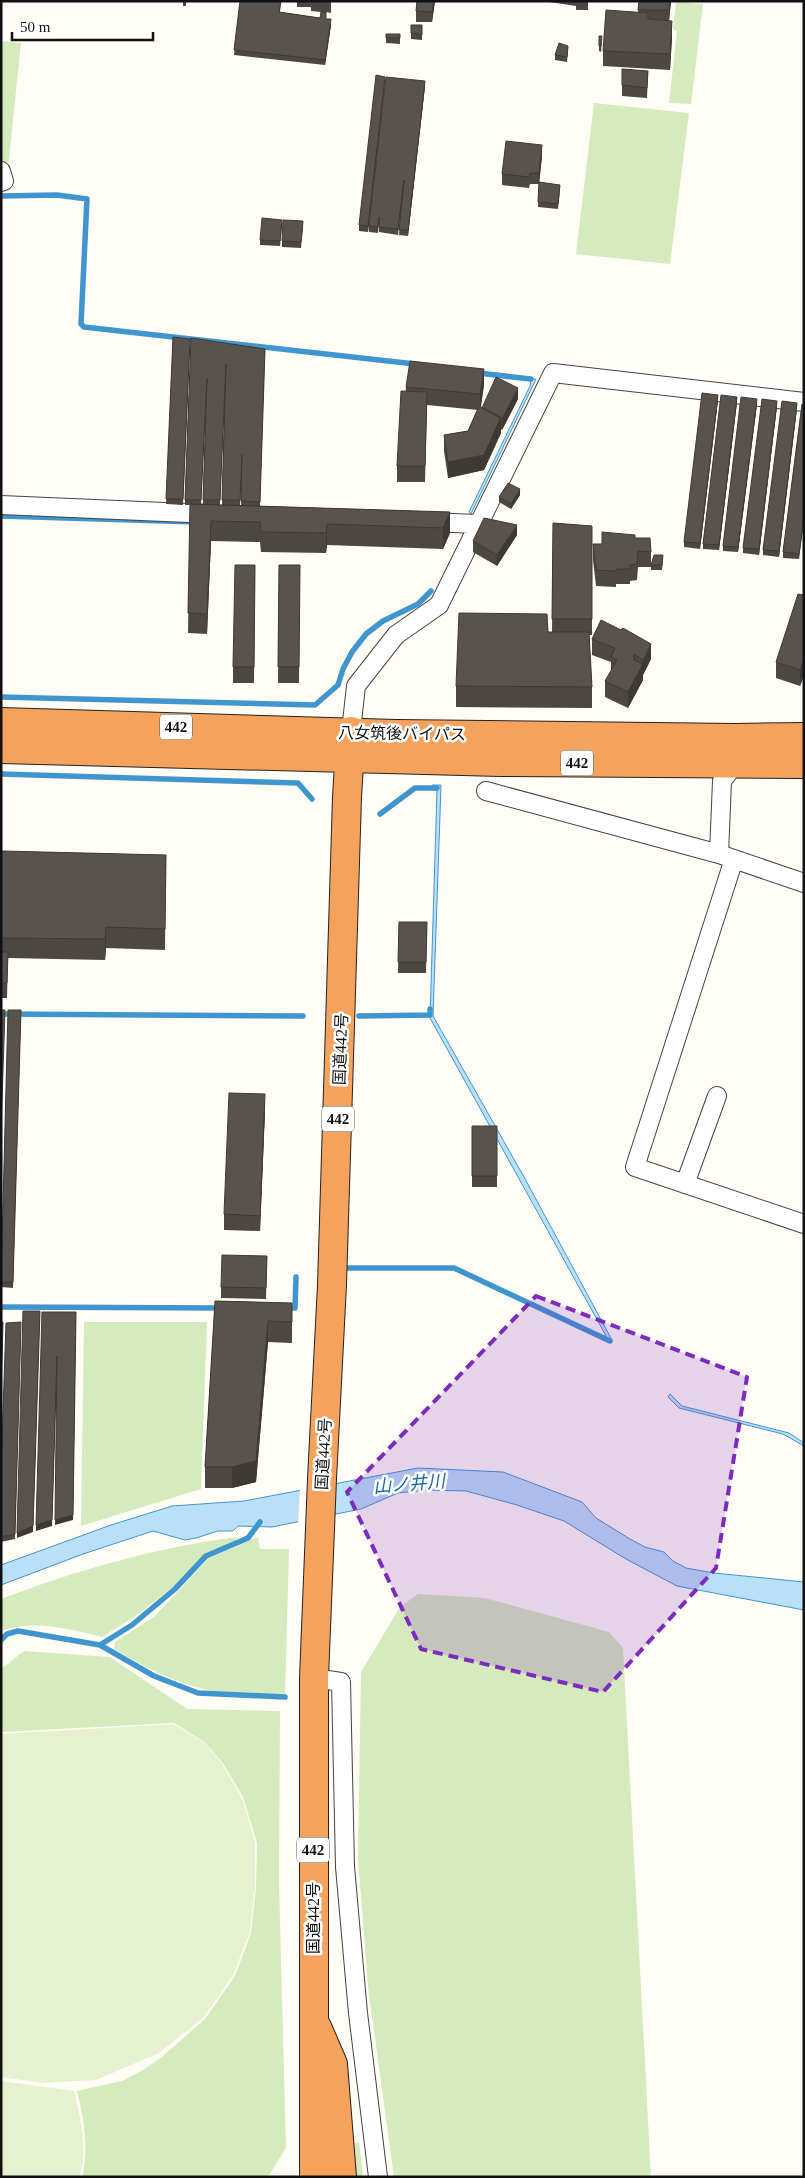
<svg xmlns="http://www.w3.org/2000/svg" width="805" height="2178" font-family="'Times New Roman','Noto Sans JP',serif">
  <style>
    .green { fill: #d5ebbd }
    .pitch { fill: #e6f2cf }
    .water { fill: #b9e0f7; stroke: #3f96cf }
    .pier { fill: #fffdf5 }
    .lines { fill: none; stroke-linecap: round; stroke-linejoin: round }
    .stream { stroke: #3f96cf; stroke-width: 5.5 }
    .street-casing { stroke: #444; stroke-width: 20 }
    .highway-casing { stroke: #222; stroke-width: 30 }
    .street { stroke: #fff; stroke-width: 18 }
    .highway { stroke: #f5a25d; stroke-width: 28 }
    .wall { fill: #4d4742; fill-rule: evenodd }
    .shaded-wall { fill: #3f3936 }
    .building { fill: #5a524d; stroke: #3f3936 }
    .marked { fill: #7b2cbf; fill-opacity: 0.2; stroke: #7b2cbf; stroke-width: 4; stroke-dasharray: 10 6; stroke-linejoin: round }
    .labels { text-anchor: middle; stroke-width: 5; stroke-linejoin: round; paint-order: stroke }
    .shield { fill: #fff; stroke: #585858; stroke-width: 1 }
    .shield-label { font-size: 15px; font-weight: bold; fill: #111 }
    .street-label { font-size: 16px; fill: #111; stroke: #fff }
    .water-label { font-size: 18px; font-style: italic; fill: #1768a6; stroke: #fff }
  </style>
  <rect width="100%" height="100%" fill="#fffdf5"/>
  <!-- green -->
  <path class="green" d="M676,2L703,4L691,104L669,103L677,31L673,29Z
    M1,41L21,43L7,178L1,155Z
    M594,103L689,113L670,264L576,254Z
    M84,1322H207L201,1489L81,1526Z
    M238,1537L236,1541L205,1554L172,1588L134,1617L102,1637C69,1629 34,1619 1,1631V1599C77,1570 158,1547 238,1537Z
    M258,1537L260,1549H289L285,1695C262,1694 235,1696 212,1691C178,1684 144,1667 114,1649L115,1642L154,1617L209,1558Z
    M418,1594L485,1598L609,1632L623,1648L651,2177H394L368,1987L358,1858L361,1672L400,1607Z
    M24,1651L110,1657L187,1709L280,1711L279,1883L286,2148L268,2177H82C89,2148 84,2119 77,2091L122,2081L143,2070L163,2056L205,2019L235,1976L251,1933L256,1888L257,1843L243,1797L222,1762L204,1742L174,1723L1,1732V1669Z
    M359,2142L363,2177H350L348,2145Z"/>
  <!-- pitch -->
  <path class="pitch" d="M173,1724L203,1742L220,1761L242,1798L255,1842V1887L250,1932L233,1975L204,2017L159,2053L96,2080L43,2083L1,2077V1734Z
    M1,2081L74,2091C81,2119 87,2147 80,2177H1Z"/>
  <!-- water -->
  <path class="water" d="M531,379H536L471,514L469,512L530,386Z
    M432,785H441L433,1016L524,1177L612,1340L610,1343L430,1018L437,791L431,788Z
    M670,1394L682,1406L789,1433L804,1443V1446L783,1434L679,1408L668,1397Z
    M418,1468L503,1472L582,1502L596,1518L630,1539L645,1547L664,1552L673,1561L686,1568L714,1573L804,1582V1610L677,1586L626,1559L564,1521L517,1505L466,1491L426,1490L398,1493L361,1509L272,1527L238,1526L233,1531H218L196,1538L185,1540L153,1531L83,1554L1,1585V1565L111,1525L172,1506L244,1501Z"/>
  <!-- pier -->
  <path class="pier" d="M336,1482L334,1517L298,1524L300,1488Z"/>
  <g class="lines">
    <!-- stream -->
    <path class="stream" d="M1,196L57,195L87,199L81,324L84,327L415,364
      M478,373L531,379
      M1,516L196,522
      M1,697L315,705L338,685L343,669L352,652L366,634L383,621L418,604L431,591
      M1,774L298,783L312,799
      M380,814L415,788H437
      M1,1014L303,1016
      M359,1016L430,1015V1009
      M346,1268H454L610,1341
      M1,1307L222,1308
      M286,1308H295L296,1277
      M1,1640L7,1634L18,1631L100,1645L154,1676L198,1693L285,1697
      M100,1645L132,1625L175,1589L206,1556L248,1538L260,1522"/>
    <!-- street casing -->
    <g class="street-casing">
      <path id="street" d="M1,171L4,181L1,182
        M1,505L212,514
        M428,522L477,524
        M351,731L356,686L396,635L439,605L553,373L804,402
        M486,791L719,854L804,883
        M719,854L722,781L734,765V757
        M734,859L635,1167L804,1224
        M685,1184L717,1096
        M314,1678L341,1682L345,1867L358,2013L378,2177"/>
    </g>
    <!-- highway casing -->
    <g class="highway-casing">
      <path id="highway" d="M1,722L396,734L735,738L804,737
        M1,749L500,762L804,764
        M317,2027L333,2064L342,2177
        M314,2177V1678L322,1479L332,1285L347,797L351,731"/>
    </g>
    <!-- street -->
    <use href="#street" class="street"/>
    <!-- highway -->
    <use href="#highway" class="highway"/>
  </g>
  <!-- wall -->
  <path class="wall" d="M183,1H186V6H183Z
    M240,1H281L280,12L320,18L321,12L311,11V7H297V1H331V13L326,12V19L331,25L325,65L234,55Z
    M417,1H435L432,22H416V11Z
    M543,1H588V10H576V6Z
    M639,1H671L669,21L672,37L670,70L603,66V51L638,12Z
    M411,25L422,35V40L411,39Z
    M386,34H400V44L386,43Z
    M599,36L602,42L601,52L599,51Z
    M568,51L567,62L555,60V55Z
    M622,69L648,71L647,98L622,96Z
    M385,82L368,232L359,231V225Z
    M425,86L408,236L399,235L401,209L398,235L379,232V223L378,233L369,232V226Z
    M542,156L539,184H530L529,188L502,185V174Z
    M539,182L560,190L558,209L538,207Z
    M282,225L280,246L260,245V240Z
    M303,227L301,248L282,247V241Z
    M173,337L190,345L183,505L166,504Z
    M191,338L265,349L260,506L450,512V533L443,549L327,545L326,553L261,552L260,542L211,541L207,634L188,633L190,505H185V500ZM225,378L222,505H220ZM206,392L203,505H201ZM242,467L241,506H240Z
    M484,385L481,407L482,408L518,399L502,430L501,429V433L484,470L448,478L444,451V435L468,431L478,410L427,405L425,482H397V466L406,387Z
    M718,400L700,549L684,547V542Z
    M737,402L719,550L703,549V544Z
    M757,404L738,552L723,551V546Z
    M802,404L799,559L783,558V552Z
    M777,406L759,555L743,553V548Z
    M797,408L779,557L763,555V550Z
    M520,495L511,509L499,502V497Z
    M553,523L592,526V635H589L592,687V708L456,707V686L548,632H552Z
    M517,535L497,566L473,552V541Z
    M635,538L651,552V567H638L637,580L630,581V584H616V587L596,586L593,560V544H602Z
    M663,561L662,570H651V565Z
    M255,565L254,683H233V667Z
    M279,565H300L299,683H278Z
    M804,595V675L800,686L776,678V662Z
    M592,639L651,659L643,675V680L628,708L605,697V681L611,671V662L592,655Z
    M1,851L166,855L165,950L106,948L105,960L8,958L7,998H1Z
    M399,922H427L426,973H398Z
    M21,1010L13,1288L1,1287V1265Z
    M265,1110L260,1231L224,1230V1214Z
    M472,1126H497V1187H472Z
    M267,1256L266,1299L221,1298V1287Z
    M215,1301L292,1303V1343L268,1342L256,1482L232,1488H205V1467Z
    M21,1328L15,1539L1,1542V1470Z"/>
  <!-- shaded-wall -->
  <path class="shaded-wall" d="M434,1H435L432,22V12Z
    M670,1H671L669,21V10Z
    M331,19V25L325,65V60Z
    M672,21V37L670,70V54Z
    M385,77V82L368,232V226Z
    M425,81V86L408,236V230Z
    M542,145V156L539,184V173Z
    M484,369V385L480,410V394Z
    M518,388V399L502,430V419Z
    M718,395V400L700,549V543Z
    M737,397V402L719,550V545Z
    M757,399V404L738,552V547Z
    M777,401V406L759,555V549Z
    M797,403V408L779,557V551Z
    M501,417V433L484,470L448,478V462Z
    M520,489V495L511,509V504Z
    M450,512V533L443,549V528Z
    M804,516V521L799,559V554Z
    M211,521V541L207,634V614Z
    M327,524V545L326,553V533Z
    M517,525V535L497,566V555Z
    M651,644V659L643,675V660Z
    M804,659V675L800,686V670Z
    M643,664V680L628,708V692Z
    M106,927V948L105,960V939Z
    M265,1094V1110L260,1231V1216Z
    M40,1311L33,1532L17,1538V1533Z
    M76,1312L73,1520L55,1525V1520Z
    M268,1321V1342L256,1482L232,1488V1467Z
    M57,1356L52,1526L36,1531V1525Z"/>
  <!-- building -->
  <path class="building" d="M240,1H281L279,12L320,18L321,12H326V19H331L325,60L234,50Z
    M417,1H434L432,12L416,11Z
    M639,1H670L669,10H638Z
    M606,10L648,13V19L672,21L670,54L603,51Z
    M411,25H422V35L411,33Z
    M386,34H400V38H386Z
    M599,36H602L601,46H599Z
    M559,43L568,46L567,57L555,55Z
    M622,69L648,71L647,88L622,85Z
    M376,75L385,77L368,226L359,225Z
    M386,77L425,81L408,230H399L404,180L398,229L379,227V217L378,227L369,226Z
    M506,141L542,145L539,173H530L529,177L502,174Z
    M539,182L560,185L558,204L538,202Z
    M262,218L282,220L280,241L260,240Z
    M283,220L303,221L301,242L282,241Z
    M173,337L190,339L183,499H166Z
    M191,338L265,349L260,502L241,501L242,455L240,500H222L226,364L220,500H203L207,378L201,500H185Z
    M410,361L484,369L480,394L406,387Z
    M496,377L518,388L502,419L482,408Z
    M401,391L427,392L425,466H397Z
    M702,393L718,395L700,543L684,542Z
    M721,395L737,397L719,545L703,544Z
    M741,397L757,399L738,547L723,546Z
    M762,399L777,401L759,549L743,548Z
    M782,401L797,403L779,551L763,550Z
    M802,404H804V516L799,554L783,552Z
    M479,406L501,417L484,455L448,462L444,435L468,431Z
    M508,483L520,489L511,504L499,497Z
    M190,504L450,512L443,528L327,524L326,533L261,532L260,522L211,521L207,614L188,613Z
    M484,518L517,525L497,555L473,541Z
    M553,523L592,526V619H552Z
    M602,532L635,535V538H650L651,552L638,551L637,564L630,565V569H616V571L596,570L593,544H602Z
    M654,555H663L662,565H651Z
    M235,565H255L254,667H233Z
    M279,565H300L299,667H278Z
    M798,594L804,595V659L800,670L776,662Z
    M459,613L547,614L548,632H589L592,687L456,686Z
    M601,620L621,630L623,628L651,644L643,660L634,654V660L643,664L628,692L605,681L617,660L611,657L615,648L592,639Z
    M1,851L166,855L165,929L106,927L105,939L1,938Z
    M399,922H427L426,962H398Z
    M1,952H8L7,983H1Z
    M1,1010H5L1,1130Z
    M8,1010H21L13,1282H1Z
    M229,1093L265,1094L260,1216L224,1214Z
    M472,1126H497V1176H472Z
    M222,1255L267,1256L266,1288L221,1287Z
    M215,1301L292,1303V1322L268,1321L256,1461L232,1467H205Z
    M23,1311H40L33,1526L17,1533Z
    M42,1312H76L73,1515L55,1520L57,1356L52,1520L36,1525Z
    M1,1322H3L1,1393Z
    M21,1322L15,1534L1,1537V1470L6,1323Z"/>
  <!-- marked area -->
  <path class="marked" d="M536,1296L747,1377L716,1568L603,1692L421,1649L347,1492Z"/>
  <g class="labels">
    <!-- shield labels -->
    <g class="shield">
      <rect x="160" y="714.5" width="32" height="25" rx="4"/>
      <rect x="561" y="750.5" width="32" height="25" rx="4"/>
      <rect x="322" y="1106.5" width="32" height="25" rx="4"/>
      <rect x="297" y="1837.5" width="32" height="25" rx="4"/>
    </g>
    <g class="shield-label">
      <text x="176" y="732">442</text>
      <text x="577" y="768">442</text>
      <text x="338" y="1124">442</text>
      <text x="313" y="1855">442</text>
    </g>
    <!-- street labels -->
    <g class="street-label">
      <text transform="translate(402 733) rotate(1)" y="6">八女筑後バイパス</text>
      <text transform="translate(340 1049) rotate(-88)" y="6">国道442号</text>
      <text transform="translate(323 1454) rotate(-87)" y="6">国道442号</text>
      <text transform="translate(313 1918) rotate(-90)" y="6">国道442号</text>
    </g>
    <!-- water labels -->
    <g class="water-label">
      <text transform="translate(409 1484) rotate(-5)" y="6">山ノ井川</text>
    </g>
  </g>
  <!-- border -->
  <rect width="805" height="2178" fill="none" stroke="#111111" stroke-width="5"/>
  <!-- scale -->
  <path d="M12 32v8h141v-8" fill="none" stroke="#111111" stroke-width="2.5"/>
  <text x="20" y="32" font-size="15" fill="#111111" stroke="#ffffff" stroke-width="4" paint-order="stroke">50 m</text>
</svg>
